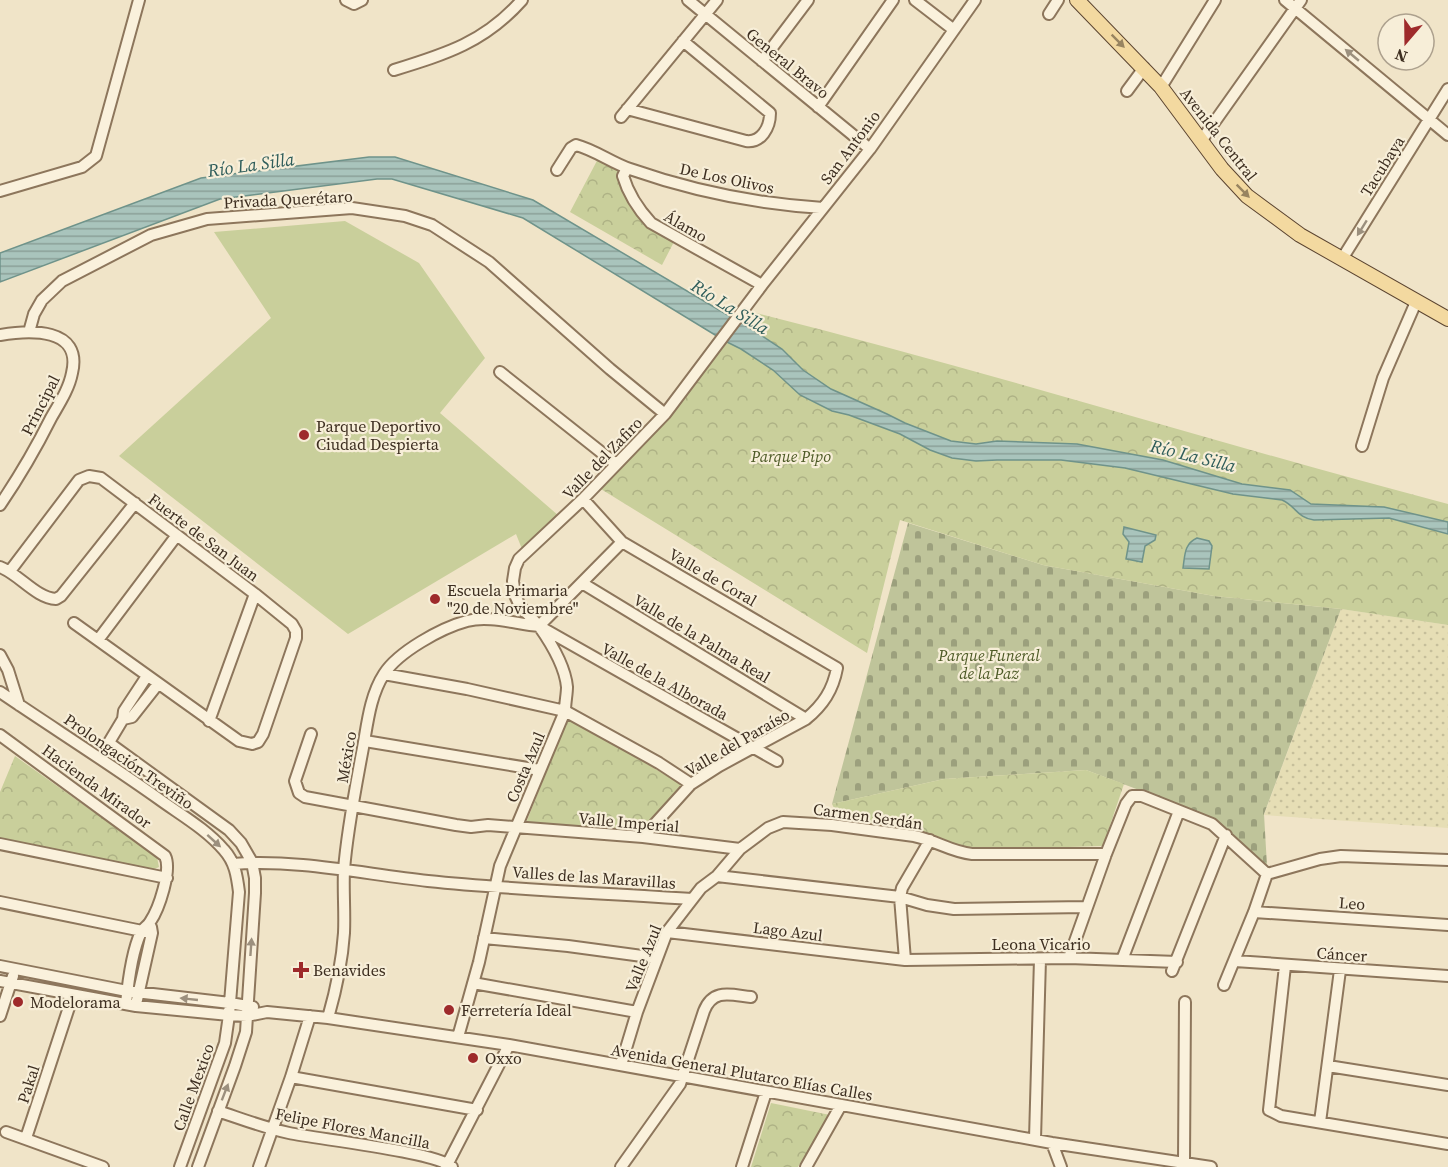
<svg xmlns="http://www.w3.org/2000/svg" width="1448" height="1167" font-family="'Source Serif 4',serif">
  <style>
    .farmland { fill: url(#farmland-dots) }
    .cemetery { fill: url(#cemetery-stones) }
    .park { fill: url(#park-crowns) }
    .pitch { fill: #c9cf9b }
    .water { fill: url(#water-rules); stroke: #6f938a; stroke-width: 1.5 }
    .lines { fill: none; stroke-linecap: round; stroke-linejoin: round }
    .minor-casing { stroke: #8d765c; stroke-width: 14 }
    .major-casing { stroke: #5b4430; stroke-width: 16 }
    .minor { stroke: #faf1dc; stroke-width: 10 }
    .major { stroke: #f3d9a0; stroke-width: 14 }
    .oneway { fill: #988460 }
    .oneway2 { fill: #9c907e }
    .poi-dot { fill: #9e2a2b; stroke: #f7eed8; stroke-width: 2 }
    .labels { text-anchor: middle; stroke-width: 4.5; stroke-linejoin: round; paint-order: stroke }
    .street-label { font-size: 16px; fill: #3d2e20; stroke: #f7eed8 }
    .poi-label { font-size: 16px; fill: #3d2e20; stroke: #f7eed8; text-anchor: start }
    .park-label { font-size: 16px; font-style: italic; fill: #4d5a26; stroke: #f7eed8 }
    .water-label { font-size: 18px; font-style: italic; fill: #2f5d5a; stroke: #f7eed8 }
  </style>
  <defs>
    <pattern id="farmland-dots" width="8" height="8" patternUnits="userSpaceOnUse" patternTransform="scale(1.5)"><rect width="8" height="8" fill="#e6deb5"/><path d="M2 2h.1M6 6h.1" fill="none" stroke="#c6bf9b" stroke-width="1.8" stroke-linecap="round"/></pattern>
    <pattern id="cemetery-stones" width="16" height="16" patternUnits="userSpaceOnUse" patternTransform="scale(1.5)"><rect width="16" height="16" fill="#bfc49a"/><path d="M2 7V4a2 2 0 0 1 4 0v3zM10 15v-3a2 2 0 0 1 4 0v3z" fill="#9ca07d"/></pattern>
    <pattern id="park-crowns" width="20" height="18" patternUnits="userSpaceOnUse" patternTransform="scale(1.5)"><rect width="20" height="18" fill="#c9cf9b"/><path d="M2 6a3 3 0 1 1 6 0M12 15a3 3 0 1 1 6 0" fill="none" stroke="#aeb285"/></pattern>
    <pattern id="water-rules" width="6" height="5" patternUnits="userSpaceOnUse" patternTransform="scale(1.5)"><rect width="6" height="5" fill="#a9c4bc"/><path d="M0 2.5h6" fill="none" stroke="#8ba098"/></pattern>
  </defs>
  <rect width="100%" height="100%" fill="#f0e4c8"/>
  <!-- farmland -->
  <path class="farmland" d="M1341,609L1448,625V828L1264,815Z"/>
  <!-- cemetery -->
  <path class="cemetery" d="M908,523L1043,565L1214,596L1341,609L1264,814L1267,866L1216,819L1086,770L944,779L832,804Z"/>
  <!-- park -->
  <path class="park" d="M600,155L627,168L623,176L642,214L676,238L662,265L570,212Z
    M744,310C981,369 1212,442 1448,504V625L1341,609L1214,596L1043,565L900,520L867,653L596,486L672,404Z
    M568,717L684,786L636,833L526,823Z
    M15,756L157,857L159,867L151,870L0,840V792Z
    M1086,770L1124,784L1103,846L967,850L925,832L842,824L832,804L944,779Z
    M771,1103L830,1115L798,1167H751Z"/>
  <!-- pitch -->
  <path class="pitch" d="M345,221L419,263L485,358L440,413L559,516L522,549L516,534L348,634L119,456L271,318L214,232Z"/>
  <!-- water -->
  <path class="water" d="M369,157H395L533,200L753,330L782,349L803,370L831,389L887,414L905,423L951,441L976,444L997,441L1077,444L1163,460L1242,484L1290,490L1311,504L1384,507L1448,522V534L1389,518L1314,520C1297,518 1296,506 1282,500L1233,494L1125,468L1061,460H997L976,461L952,458L930,450L900,434L849,415L832,411L800,395L773,370L741,349L725,341L523,218L392,179H377L220,199L0,282V253L201,178Z
    M1124,527L1156,535L1155,540L1145,546L1142,562L1126,559L1129,542L1123,534Z
    M1197,538L1209,541L1212,546L1209,569L1183,568C1185,555 1184,544 1197,538Z"/>
  <g class="lines">
    <!-- minor casing -->
    <g class="minor-casing">
      <path id="minor" d="M346,0L354,4L362,0
        M688,0L870,149
        M915,0L954,30
        M1285,0L1448,135
        M1049,14L1058,0
        M762,61L808,0
        M394,70C446,54 485,42 522,0
        M1161,87L1215,0
        M1127,91L1144,68
        M818,107L893,0
        M627,109L746,141C761,143 770,128 770,113L683,41
        M621,117L717,0
        M1201,141L1301,0
        M627,168L623,176C628,193 639,210 651,223L762,285
        M557,170L571,148L576,145C595,150 612,163 630,169C693,191 756,204 823,208
        M0,191L82,167L96,156L139,0
        M1342,259L1448,89
        M29,332L34,314L42,300L62,281L151,235L207,219L352,208L405,216L432,225L489,262L610,369L665,414
        M0,335C29,330 83,327 72,373C69,389 59,404 51,418C36,448 19,477 0,505
        M500,372L616,464
        M1362,446L1383,378L1416,302
        M583,499L622,542L837,668C833,690 823,705 806,719L719,766L691,784L643,837
        M0,567C19,574 36,598 56,599L61,596L135,503
        M10,571L79,480L89,476L101,478L255,594L292,624L296,631V638L263,734L258,742L252,744L239,741L74,623
        M582,583L806,719
        M98,640L177,535
        M0,655L8,670L19,705
        M384,674L467,689L565,711L659,763L691,784
        M0,692C53,728 107,762 159,799C181,815 206,829 224,850C235,862 237,876 239,892L229,1015L225,1043L180,1167
        M123,719L132,717L158,684
        M209,721L255,594
        M311,734L295,781L299,793L305,797L456,825L471,827L488,825L643,837L740,849
        M0,735L165,856C172,870 159,909 150,922C148,926 143,928 141,932C132,951 128,983 126,1004
        M365,741L540,770
        M109,743L229,830L241,843L252,862L255,878V893L247,1016L246,1032L235,1066L198,1167
        M105,749L123,719L124,711L147,676
        M777,761L539,626L520,606L515,595L513,581L515,568L519,559L583,499L665,414L762,285L870,149L975,0
        M0,844L167,878
        M233,864C298,859 363,874 428,881C515,890 604,893 692,899
        M1267,874L1320,859L1341,856L1448,860
        M717,876L900,897L927,905L954,909L1086,907
        M0,902L152,933
        M1254,912L1448,925
        M667,932L905,960L1069,958L1177,962
        M484,938L568,946L657,958
        M1069,958L1106,854L1126,804L1132,796H1142L1212,824L1267,874
        M905,960L900,897L902,888L930,840
        M1122,960L1179,811
        M1235,961L1448,976
        M0,966L127,991L230,1003L253,1007
        M1285,966L1269,1110L1281,1116L1448,1144
        M1172,971L1226,835
        M0,981L136,1006L229,1015L247,1016L267,1012L328,1018L509,1045L1052,1143L1211,1167
        M473,983L637,1012
        M1224,985L1254,912L1267,874
        M137,1000L152,933L151,927
        M0,1016L13,976
        M328,1018C336,990 342,963 344,933C345,912 343,891 344,870C347,831 355,791 362,753C367,728 369,697 384,674C398,652 441,628 467,621C489,615 516,624 539,626
        M458,1037L479,962L500,866L565,711C565,703 567,694 567,687C565,665 551,643 539,626L622,542
        M621,1065L637,1012L667,932L701,888L717,876L740,849L768,828L783,822L832,825L914,836C935,840 951,852 972,854H1106
        M1328,1066L1448,1085
        M291,1077L477,1110
        M218,1111C242,1119 265,1128 289,1133C317,1139 436,1152 452,1167
        M1320,1122L1340,970
        M6,1132L103,1167
        M26,1138L73,995
        M1035,1139L1040,959
        M1052,1143L1061,1167
        M1184,1162L1185,1002
        M259,1167L291,1077L310,1016
        M446,1167L509,1045
        M621,1167L680,1084L704,1011C713,988 731,995 751,997
        M742,1167L766,1092
        M806,1167L841,1105"/>
    </g>
    <!-- major casing -->
    <g class="major-casing">
      <path id="major" d="M1077,0L1161,87L1222,169L1247,196L1300,235L1448,319"/>
    </g>
    <!-- minor -->
    <use href="#minor" class="minor"/>
    <!-- major -->
    <use href="#major" class="major"/>
  </g>
  <!-- one-way arrows -->
  <defs><path id="oneway-solid" d="M-6-.8H1V-3.2L6.5 0L1 3.2V.8H-6Z" transform="scale(1.5)"/></defs>
  <g class="oneway">
    <use href="#oneway-solid" transform="translate(1118 41) rotate(45)"/>
    <use href="#oneway-solid" transform="translate(1243 191) rotate(45)"/>
  </g>
  <g class="oneway2">
    <use href="#oneway-solid" transform="translate(1352 55) rotate(-140)"/>
    <use href="#oneway-solid" transform="translate(1362 228) rotate(122)"/>
    <use href="#oneway-solid" transform="translate(214 841) rotate(42)"/>
    <use href="#oneway-solid" transform="translate(251 947) rotate(-86)"/>
    <use href="#oneway-solid" transform="translate(189 999) rotate(-174)"/>
    <use href="#oneway-solid" transform="translate(225 1092) rotate(-69)"/>
  </g>
  <!-- markers -->
  <g class="poi-dot">
    <circle cx="304" cy="435" r="6"/>
    <circle cx="435" cy="599" r="6"/>
    <path d="M298 961h6v6h6v6h-6v6h-6v-6h-6v-6h6z"/>
    <circle cx="18" cy="1002" r="6"/>
    <circle cx="449" cy="1010" r="6"/>
    <circle cx="473" cy="1058" r="6"/>
  </g>
  <g class="labels">
    <!-- street labels -->
    <g class="street-label">
      <text transform="translate(788 63) rotate(39)" y="6">General Bravo</text>
      <text transform="translate(1219 134) rotate(52)" y="6">Avenida Central</text>
      <text transform="translate(850 147) rotate(-53)" y="6">San Antonio</text>
      <text transform="translate(1382 166) rotate(-58)" y="6">Tacubaya</text>
      <text transform="translate(727 178) rotate(12)" y="6">De Los Olivos</text>
      <text transform="translate(288 199) rotate(-3)" y="6">Privada Querétaro</text>
      <text transform="translate(686 226) rotate(30)" y="6">Álamo</text>
      <text transform="translate(40 405) rotate(-63)" y="6">Principal</text>
      <text transform="translate(602 458) rotate(-46)" y="6">Valle del Zafiro</text>
      <text transform="translate(204 537) rotate(37)" y="6">Fuerte de San Juan</text>
      <text transform="translate(713 577) rotate(30)" y="6">Valle de Coral</text>
      <text transform="translate(702 638) rotate(31)" y="6">Valle de la Palma Real</text>
      <text transform="translate(665 681) rotate(29)" y="6">Valle de la Alborada</text>
      <text transform="translate(737 742) rotate(-30)" y="6">Valle del Paraíso</text>
      <text transform="translate(346 757) rotate(-80)" y="6">México</text>
      <text transform="translate(129 761) rotate(35)" y="6">Prolongación Treviño</text>
      <text transform="translate(525 767) rotate(-67)" y="6">Costa Azul</text>
      <text transform="translate(97 786) rotate(36)" y="6">Hacienda Mirador</text>
      <text transform="translate(868 816) rotate(8)" y="6">Carmen Serdán</text>
      <text transform="translate(629 822) rotate(5)" y="6">Valle Imperial</text>
      <text transform="translate(594 877) rotate(4)" y="6">Valles de las Maravillas</text>
      <text transform="translate(1352 903) rotate(4)" y="6">Leo</text>
      <text transform="translate(788 931) rotate(7)" y="6">Lago Azul</text>
      <text x="1041" y="950">Leona Vicario</text>
      <text transform="translate(1342 954) rotate(4)" y="6">Cáncer</text>
      <text transform="translate(643 958) rotate(-68)" y="6">Valle Azul</text>
      <text transform="translate(742 1072) rotate(10)" y="6">Avenida General Plutarco Elías Calles</text>
      <text transform="translate(28 1084) rotate(-72)" y="6">Pakal</text>
      <text transform="translate(193 1087) rotate(-70)" y="6">Calle Mexico</text>
      <text transform="translate(353 1128) rotate(11)" y="6">Felipe Flores Mancilla</text>
    </g>
    <!-- poi labels -->
    <g class="poi-label">
      <text x="316" y="432">Parque Deportivo<tspan x="316" dy="18">Ciudad Despierta</tspan></text>
      <text x="447" y="596">Escuela Primaria<tspan x="447" dy="18">"20 de Noviembre"</tspan></text>
      <text x="313" y="976">Benavides</text>
      <text x="30" y="1008">Modelorama</text>
      <text x="461" y="1016">Ferretería Ideal</text>
      <text x="485" y="1064">Oxxo</text>
    </g>
    <!-- park labels -->
    <g class="park-label">
      <text x="791" y="462">Parque Pipo</text>
      <text x="989" y="661">Parque Funeral<tspan x="989" dy="18">de la Paz</tspan></text>
    </g>
    <!-- water labels -->
    <g class="water-label">
      <text transform="translate(251 165) rotate(-8)" y="6">Río La Silla</text>
      <text transform="translate(730 307) rotate(32)" y="6">Río La Silla</text>
      <text transform="translate(1193 456) rotate(14)" y="6">Río La Silla</text>
    </g>
  </g>
  <!-- north arrow -->
  <g transform="translate(1406 42) rotate(200)"><circle r="28" fill="#f7eed8" stroke="#ada18e" stroke-width="1.5"/>
  <path d="M0-4.5L10 22L0 15L-10 22Z" fill="#9e2a2b"/>
  <text y="-9" font-size="16" font-weight="bold" text-anchor="middle" fill="#3d2e20">N</text>
  </g>
</svg>
